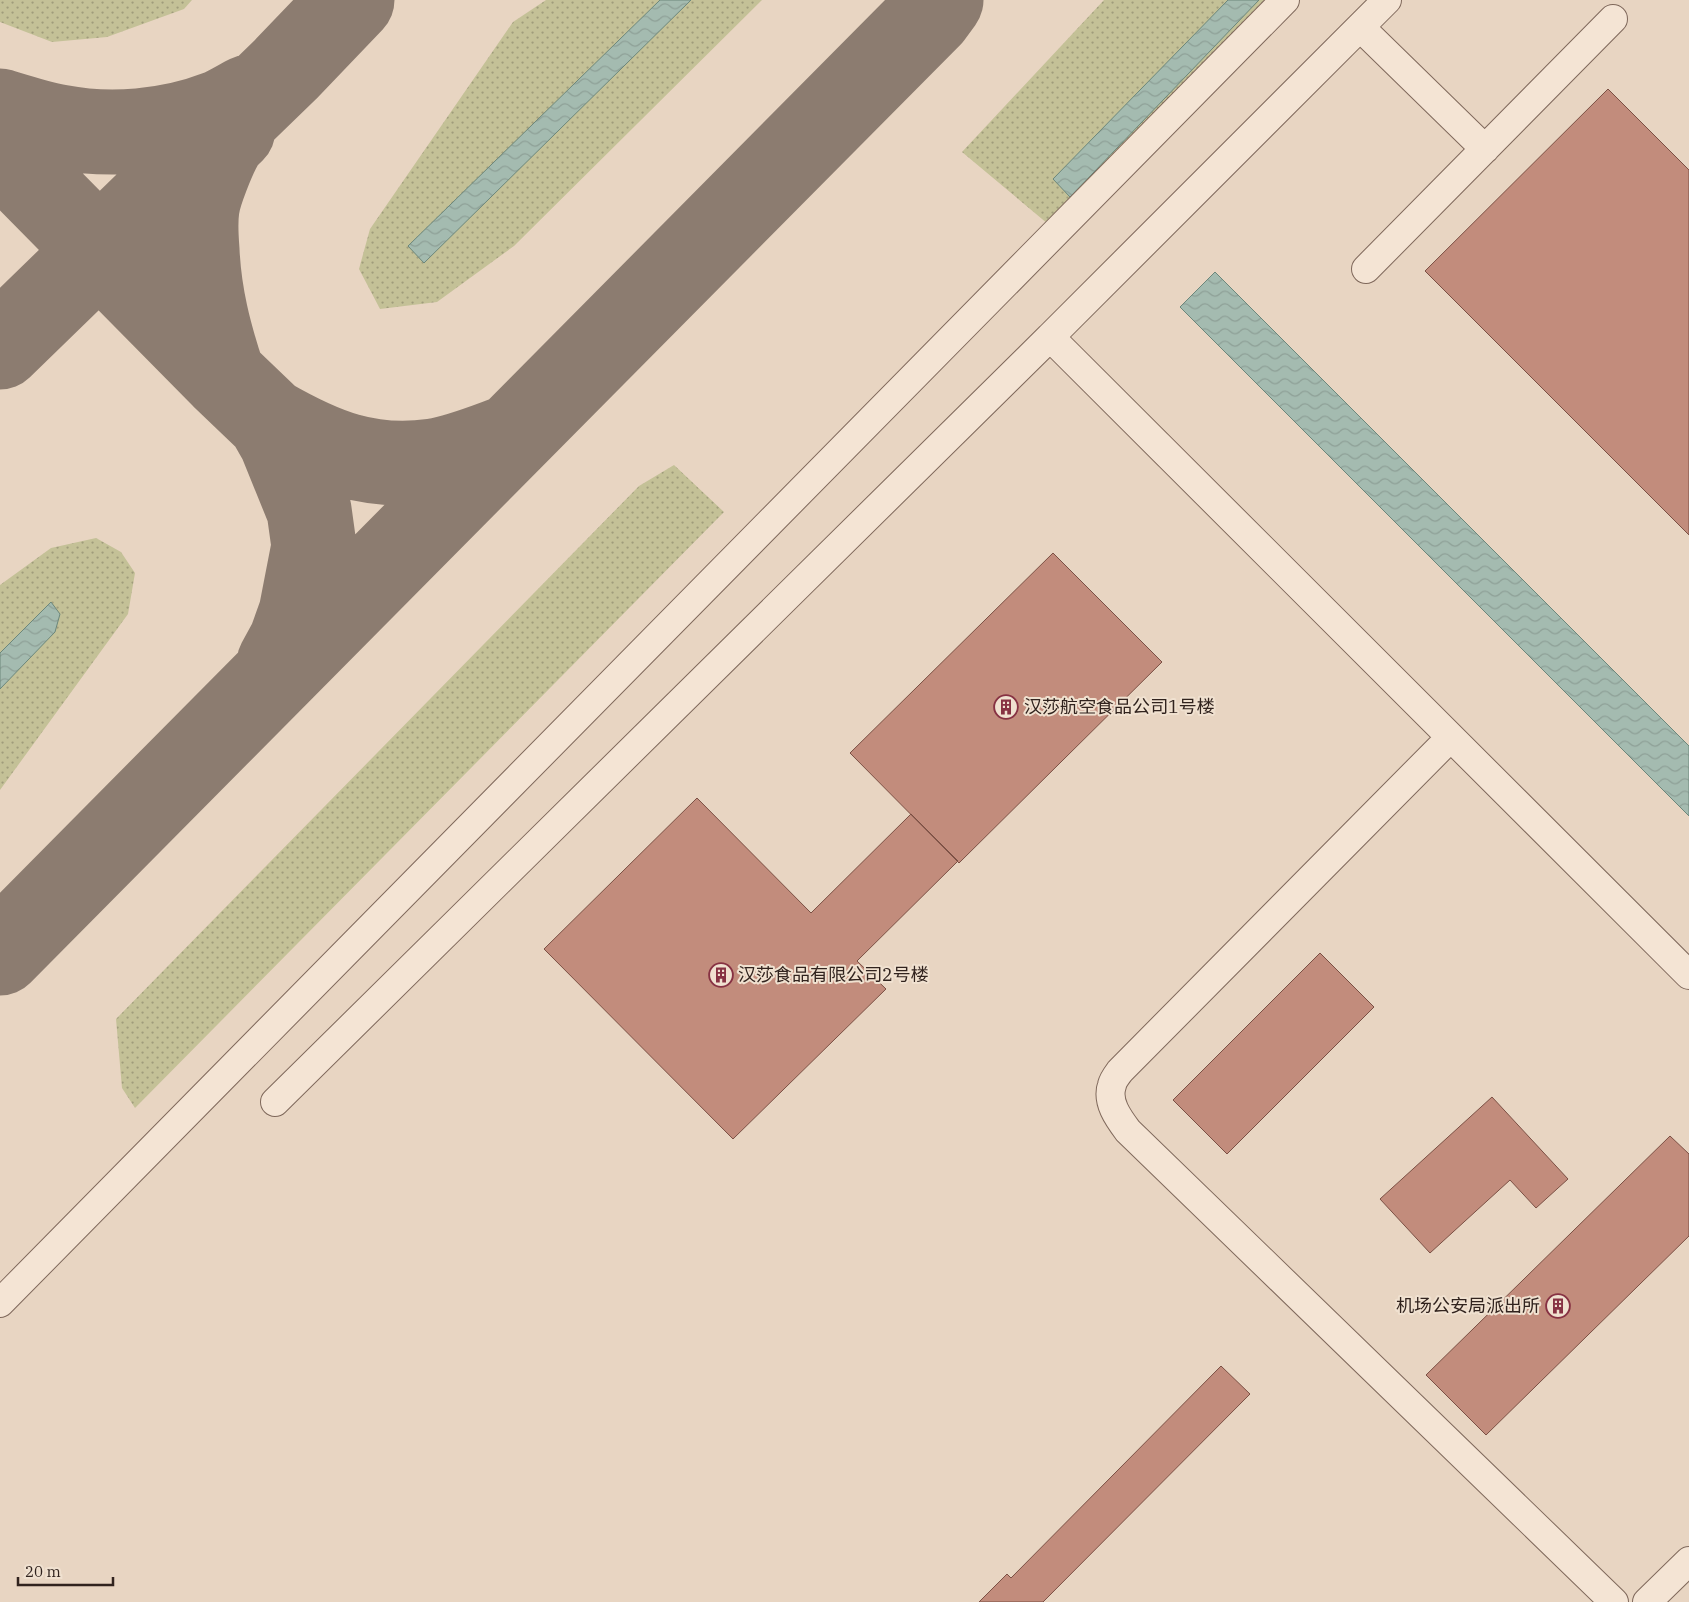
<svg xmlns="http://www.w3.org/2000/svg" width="1689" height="1602" font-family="'IBM Plex Serif','Noto Sans SC',serif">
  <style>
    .grass { fill: url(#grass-dots) }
    .water { fill: url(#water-waves); stroke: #6c877b }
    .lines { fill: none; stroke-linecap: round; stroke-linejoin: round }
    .taxiway { stroke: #8c7c70; stroke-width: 85 }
    .building { fill: #c28c7c; stroke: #7b5044 }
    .minor-casing { stroke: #7f685b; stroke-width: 30 }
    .minor { stroke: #f4e4d4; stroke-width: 28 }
    .labels { text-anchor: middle; stroke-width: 4; stroke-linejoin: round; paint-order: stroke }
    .poi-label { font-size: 18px; fill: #31231e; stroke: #f0e1d0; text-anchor: start }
  </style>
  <defs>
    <pattern id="grass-dots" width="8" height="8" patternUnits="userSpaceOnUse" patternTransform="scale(1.25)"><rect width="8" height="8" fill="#c4c197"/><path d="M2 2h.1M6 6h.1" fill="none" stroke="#a09c7b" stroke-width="1.8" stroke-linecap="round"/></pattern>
    <pattern id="water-waves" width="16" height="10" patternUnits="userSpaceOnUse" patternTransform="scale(1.25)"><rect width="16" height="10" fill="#a4bbb0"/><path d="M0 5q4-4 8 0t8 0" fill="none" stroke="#8ea097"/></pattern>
  </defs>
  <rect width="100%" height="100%" fill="#e8d5c2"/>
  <!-- grass -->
  <path class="grass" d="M0,0H192L184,9L107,37L52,42L0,22Z
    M546,0H762L514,246L437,302L380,309L359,269L370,229L513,22Z
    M1104,0H1280L1054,229L962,152Z
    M674,465L724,512L135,1108L122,1088L116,1019L639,486Z
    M96,538L121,552L135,573L128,614L0,790V585L51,548Z"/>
  <!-- water -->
  <path class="water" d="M660,0H691L424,263L408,246Z
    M1228,0H1259L1070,197L1053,179Z
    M1215,272L1689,746V816L1180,307Z
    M51,602L60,614L55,632L0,689V653Z"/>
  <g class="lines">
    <!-- taxiway -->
    <path class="taxiway" d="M0,111C20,117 39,123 59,127C110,137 169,132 218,113C228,109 239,102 249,97
      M0,150L223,376L269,420L281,441L309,510L314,546L301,613L291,641L279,663
      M0,347L286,69L352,0
      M223,376C209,334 199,295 197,250C196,237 195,222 197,208C199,193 213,158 221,144C224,139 229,134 233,130
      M269,420C323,451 369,470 433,461C459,457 485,446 510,437
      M0,953L930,15L941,0"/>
  </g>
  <!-- building -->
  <path class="building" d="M1608,89L1689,170V535L1425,271Z
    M1053,553L1162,662L959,863L850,753Z
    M697,798L811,913L911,814L958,861L857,961L886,989L733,1139L544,949Z
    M1320,953L1374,1007L1227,1154L1173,1100Z
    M1492,1097L1568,1179L1536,1208L1510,1180L1430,1253L1380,1199Z
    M1670,1136L1689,1154V1236L1486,1435L1426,1375Z
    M1221,1366L1250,1394L1043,1602H979L1007,1574L1011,1578Z"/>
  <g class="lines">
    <!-- minor casing -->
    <g class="minor-casing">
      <path id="minor" d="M1387,0L1050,337L1689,975
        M1360,27L1485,149
        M1366,269L1613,19
        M1450,738L1120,1071C1117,1075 1113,1080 1112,1085C1106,1102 1119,1119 1128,1131L1614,1602
        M275,1102L1050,337
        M0,1303L1285,0
        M1647,1602L1689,1561"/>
    </g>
    <!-- minor -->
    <use href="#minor" class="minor"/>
  </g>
  <!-- icons -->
  <defs>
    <g id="building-ring" transform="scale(1.25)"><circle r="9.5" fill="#f0e1d0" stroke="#873243" stroke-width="1.5"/><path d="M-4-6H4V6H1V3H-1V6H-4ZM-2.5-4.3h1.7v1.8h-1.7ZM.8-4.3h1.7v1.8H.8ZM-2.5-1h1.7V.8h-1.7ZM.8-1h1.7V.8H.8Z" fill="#873243"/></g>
  </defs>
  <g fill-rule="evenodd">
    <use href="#building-ring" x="1006" y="707"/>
    <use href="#building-ring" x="721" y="975"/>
    <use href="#building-ring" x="1558" y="1306"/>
  </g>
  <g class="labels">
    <!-- poi labels -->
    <g class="poi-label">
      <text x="1024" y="713">汉莎航空食品公司1号楼</text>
      <text x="738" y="981">汉莎食品有限公司2号楼</text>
      <text x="1540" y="1312" text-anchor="end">机场公安局派出所</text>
    </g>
  </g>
  <!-- scale -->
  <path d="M18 1577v8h95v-8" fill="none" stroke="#31231e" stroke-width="2.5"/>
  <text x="25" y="1577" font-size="15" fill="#31231e" stroke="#f0e1d0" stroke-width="4" paint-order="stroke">20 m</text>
</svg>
